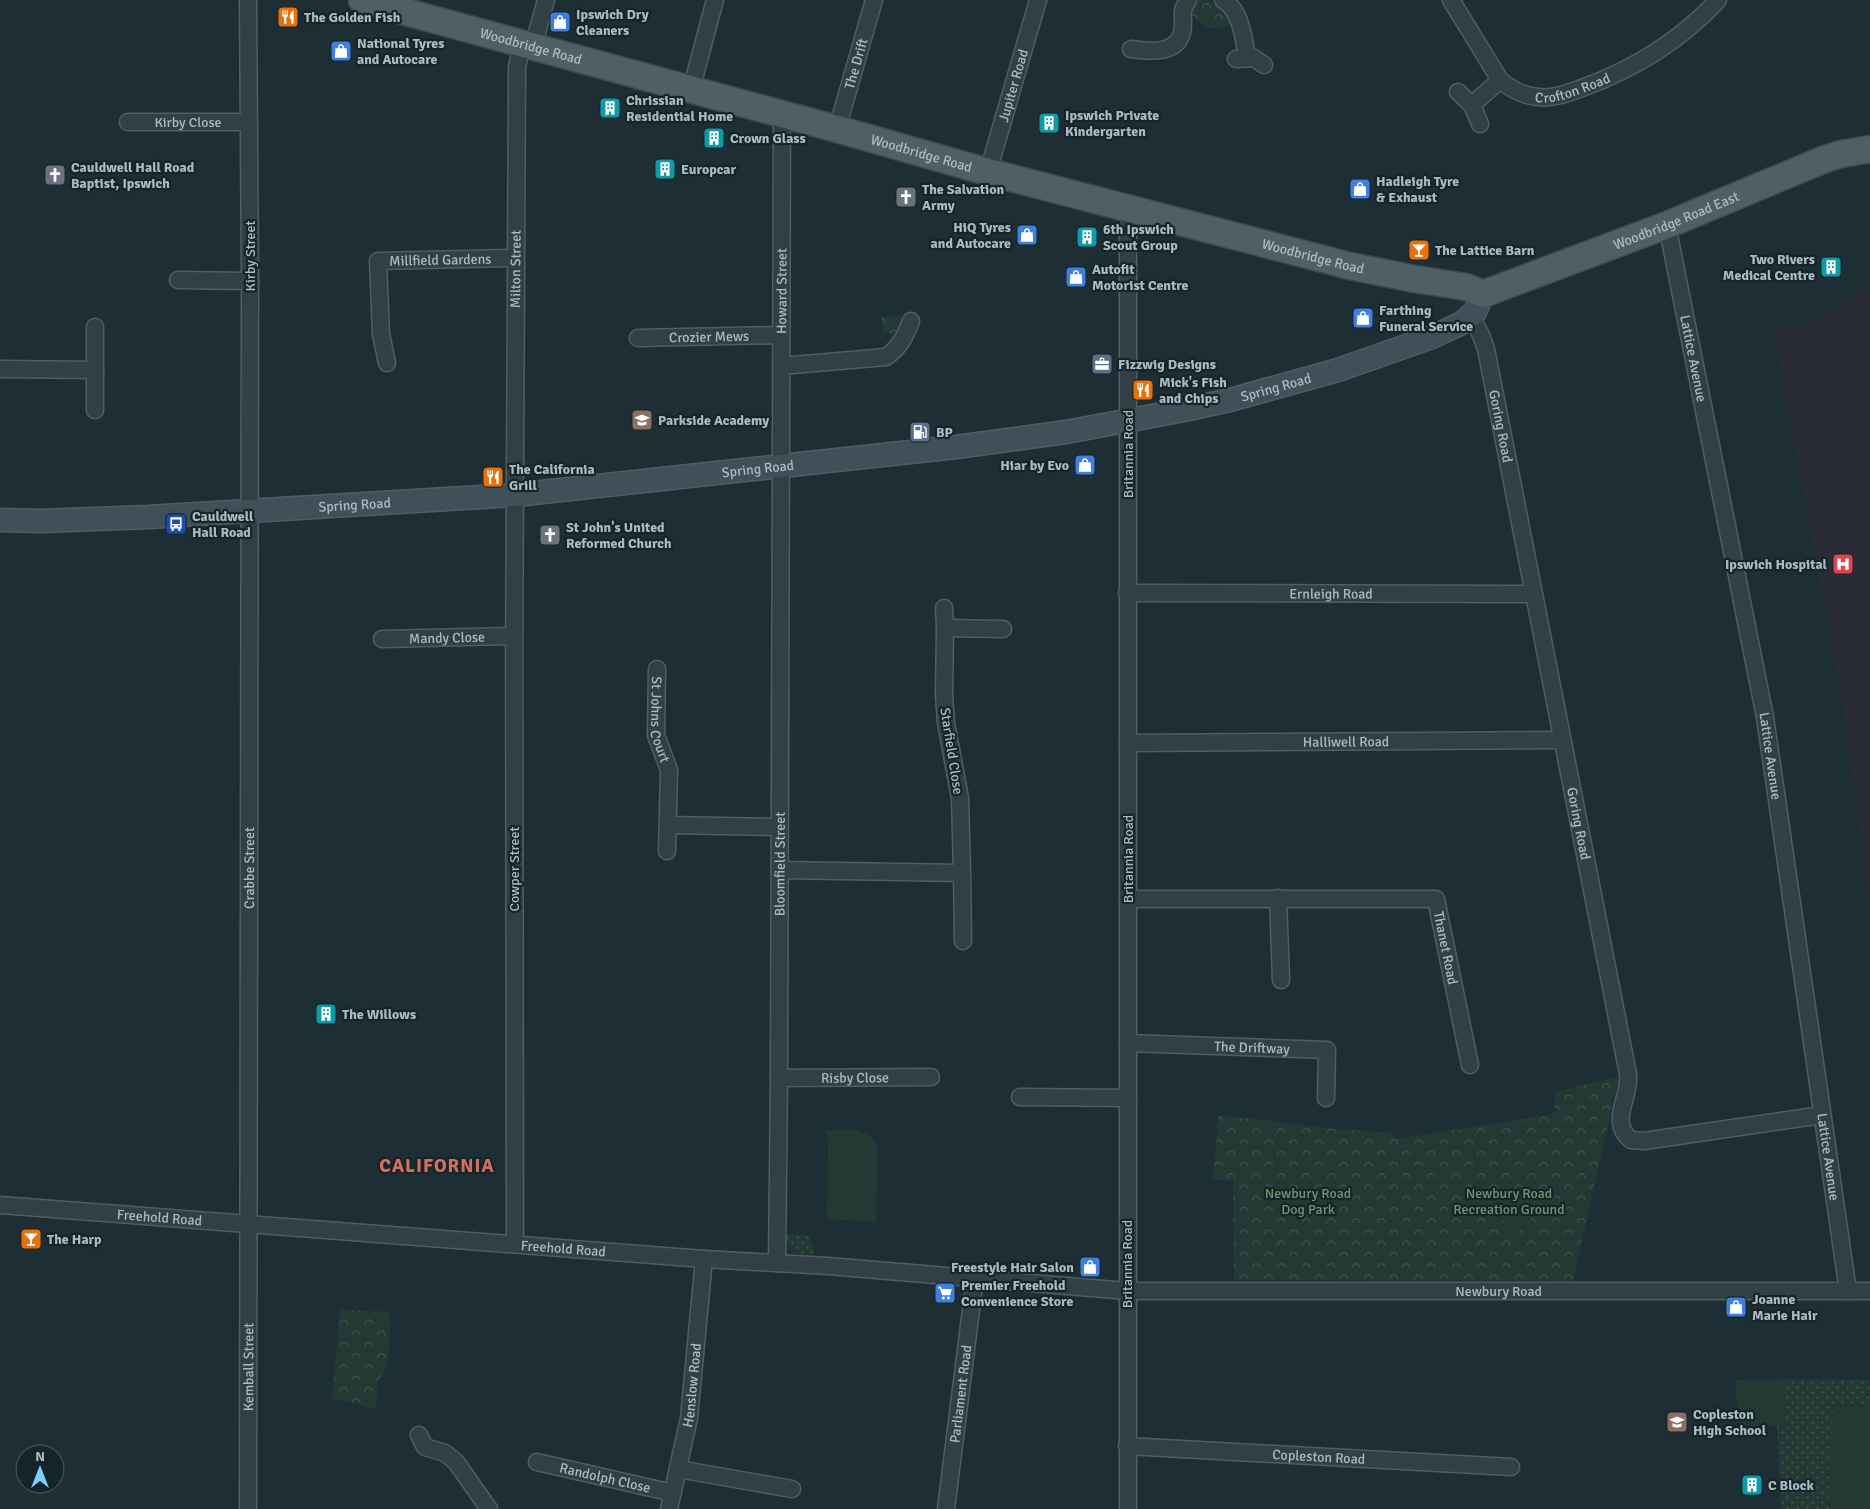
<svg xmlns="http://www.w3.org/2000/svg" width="1870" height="1509" font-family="Signika,sans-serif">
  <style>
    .medical { fill: #292c37 }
    .grass { fill: url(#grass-dots) }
    .forest { fill: url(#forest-crowns) }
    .garden { fill: #233a34 }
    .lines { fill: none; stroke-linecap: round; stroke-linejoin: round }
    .street-casing { stroke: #4f5d64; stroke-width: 19 }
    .secondary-casing { stroke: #4f5d64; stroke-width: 25 }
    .primary-casing { stroke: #3e4b52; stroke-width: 29 }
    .street { stroke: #324046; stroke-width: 16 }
    .secondary { stroke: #3f5059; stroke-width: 22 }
    .primary { stroke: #4f5f66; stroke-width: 26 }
    .labels { text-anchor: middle; stroke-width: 4.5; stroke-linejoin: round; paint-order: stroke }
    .poi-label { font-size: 14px; font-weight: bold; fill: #abbbc3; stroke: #17242a; text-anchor: start }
    .street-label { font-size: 14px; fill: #abbbc3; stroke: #17242a }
    .park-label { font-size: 14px; fill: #6e986b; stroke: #17242a }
    .district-label { font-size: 19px; font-weight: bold; letter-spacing: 1px; fill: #d5705e; stroke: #17242a }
  </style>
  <defs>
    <pattern id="grass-dots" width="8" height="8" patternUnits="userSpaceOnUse" patternTransform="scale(1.25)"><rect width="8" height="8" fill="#233a34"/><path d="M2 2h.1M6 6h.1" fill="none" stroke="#405550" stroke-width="1.8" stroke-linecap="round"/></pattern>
    <pattern id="forest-crowns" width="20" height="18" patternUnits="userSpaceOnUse" patternTransform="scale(1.25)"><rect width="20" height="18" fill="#233a34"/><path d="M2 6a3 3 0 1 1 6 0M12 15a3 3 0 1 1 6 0" fill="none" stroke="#405550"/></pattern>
  </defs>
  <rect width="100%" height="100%" fill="#1e2e35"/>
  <!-- medical -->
  <path class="medical" d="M1870,286V902L1843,707L1773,329L1813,322Z"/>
  <!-- grass -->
  <path class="grass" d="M785,1234L810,1235V1244L814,1245L813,1255L795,1254L782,1237Z
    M1783,1379L1870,1380V1509H1781L1777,1426H1785Z"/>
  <!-- forest -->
  <path class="forest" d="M1195,0C1218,0 1217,2 1231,19C1223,39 1200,25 1191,14V10Z
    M907,314L892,344L890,333L883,334L881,317Z
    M1619,1076L1573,1281L1234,1280L1233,1180H1213L1218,1115L1326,1128L1389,1133L1396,1139L1554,1114L1556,1092Z
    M340,1310L390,1312C389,1329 392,1369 378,1381L376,1409L332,1398Z"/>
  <!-- garden -->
  <path class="garden" d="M825,1130H858L872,1137L878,1149L876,1222L827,1219L828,1143Z
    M1511,1196L1532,1218L1516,1234L1494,1211Z
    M1783,1379L1785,1426L1739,1427L1735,1380Z
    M1833,1404L1870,1405V1509H1830Z"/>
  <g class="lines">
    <!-- street casing -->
    <g class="street-casing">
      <g id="street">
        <path d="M1223,0C1241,10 1244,39 1247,58"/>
        <path id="s1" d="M1451,0L1500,80C1511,89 1523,96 1538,97C1553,99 1568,93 1582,88C1634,69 1680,41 1718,0"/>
        <path d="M533,47L546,0"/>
        <path d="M1131,49C1153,52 1183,55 1183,23C1183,10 1181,12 1188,0"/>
        <path d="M1236,59L1254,58L1264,65"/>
        <path d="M691,90L715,0"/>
        <path d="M1458,92L1472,105"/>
        <path id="s2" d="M128,122H248"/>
        <path d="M1480,124L1472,105L1500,80"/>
        <path id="s3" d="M837,129L874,0"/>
        <path id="s4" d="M988,172L1038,0"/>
        <path id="s5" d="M1667,225L1765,717L1848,1291"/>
        <path d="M178,280L250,281"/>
        <path id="s6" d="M1471,317L1481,335L1486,349L1628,1074C1631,1097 1608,1122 1631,1140L1644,1141L1822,1115"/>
        <path d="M95,327V410"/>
        <path id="s7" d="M638,338L781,335"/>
        <path id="s8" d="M387,363L381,334L378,261L515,258"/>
        <path d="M781,366L886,357C900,347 905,337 911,321"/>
        <path d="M0,369L95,370"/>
        <path id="s9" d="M1127,593L1534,594"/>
        <path d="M944,608L945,628"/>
        <path id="s10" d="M382,639L513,636"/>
        <path id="s11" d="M657,669L656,735L669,770L667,851"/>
        <path id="s12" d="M1128,743L1562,740"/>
        <path d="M668,825L779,827"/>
        <path d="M780,870L962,873L960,798L946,723L944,695L945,628L1003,629"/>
        <path d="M962,873L963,941"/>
        <path d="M1278,898L1281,980"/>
        <path id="s13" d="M1128,899H1436L1470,1065"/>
        <path id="s14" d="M1128,1043L1327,1050L1326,1098"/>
        <path id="s15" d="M779,1078L931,1077"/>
        <path d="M1020,1097L1128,1098"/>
        <path id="s16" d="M0,1205L704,1259L828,1266L1127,1291H1870"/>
        <path id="s17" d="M515,1244C514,852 513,459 517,67L522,44"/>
        <path id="s18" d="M777,1263L779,1078L782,115"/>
        <path d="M419,1435L425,1447L445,1453L456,1462L489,1509"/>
        <path id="s19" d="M1127,1446L1511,1467"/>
        <path id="s20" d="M537,1462L673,1493"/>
        <path d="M678,1469L792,1489"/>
        <path id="s21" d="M248,1509L250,281L248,0"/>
        <path id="s22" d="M669,1509L689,1418L704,1259"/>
        <path id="s23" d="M946,1509L975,1278"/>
        <path d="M1128,1509V232L1133,210"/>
      </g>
    </g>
    <!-- secondary casing -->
    <g class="secondary-casing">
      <g id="secondary">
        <path id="s24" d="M0,520L40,521L148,517L515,495L956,447L1066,432L1179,411L1230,400L1338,370L1432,337L1462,323L1475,312L1483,294"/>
      </g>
    </g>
    <!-- primary casing -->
    <g class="primary-casing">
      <g id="primary">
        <path id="s25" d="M362,0L837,129L988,172L1350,266L1415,279L1466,287L1483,294L1667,225L1825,159L1841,154L1870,149"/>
      </g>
    </g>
    <!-- street -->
    <use href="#street" class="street"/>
    <!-- secondary -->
    <use href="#secondary" class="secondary"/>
    <!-- primary -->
    <use href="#primary" class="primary"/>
  </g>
  <!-- icons -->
  <defs>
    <g id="restaurant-square" transform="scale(1.125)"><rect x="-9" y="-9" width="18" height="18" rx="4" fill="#e8710a" stroke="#17242a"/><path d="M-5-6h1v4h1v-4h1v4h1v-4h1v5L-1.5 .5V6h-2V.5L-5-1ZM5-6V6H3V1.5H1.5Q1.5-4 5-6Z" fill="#fff"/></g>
    <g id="shop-square" transform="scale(1.125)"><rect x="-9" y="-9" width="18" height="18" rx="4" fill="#3f7fe0" stroke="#17242a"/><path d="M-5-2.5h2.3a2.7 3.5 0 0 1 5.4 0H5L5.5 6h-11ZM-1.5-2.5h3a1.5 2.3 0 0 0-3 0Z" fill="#fff"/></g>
    <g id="building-square" transform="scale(1.125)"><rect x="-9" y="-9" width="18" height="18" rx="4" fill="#0f9aa8" stroke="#17242a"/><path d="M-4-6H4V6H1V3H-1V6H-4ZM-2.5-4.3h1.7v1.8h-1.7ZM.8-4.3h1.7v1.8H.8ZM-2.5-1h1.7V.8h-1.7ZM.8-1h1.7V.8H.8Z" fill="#fff"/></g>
    <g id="church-square" transform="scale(1.125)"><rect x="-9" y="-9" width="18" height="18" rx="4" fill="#6b7280" stroke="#17242a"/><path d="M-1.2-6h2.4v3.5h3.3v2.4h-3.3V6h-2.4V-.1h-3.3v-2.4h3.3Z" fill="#fff"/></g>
    <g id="bar-square" transform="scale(1.125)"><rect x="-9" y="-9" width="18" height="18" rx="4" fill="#e8710a" stroke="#17242a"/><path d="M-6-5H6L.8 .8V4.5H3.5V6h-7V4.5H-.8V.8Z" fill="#fff"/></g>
    <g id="office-square" transform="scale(1.125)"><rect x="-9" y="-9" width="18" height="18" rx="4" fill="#5c6f8a" stroke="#17242a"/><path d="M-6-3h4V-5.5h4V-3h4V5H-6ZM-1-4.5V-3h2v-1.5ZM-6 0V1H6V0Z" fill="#fff"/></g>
    <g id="school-square" transform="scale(1.125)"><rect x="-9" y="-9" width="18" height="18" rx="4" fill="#8d6e63" stroke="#17242a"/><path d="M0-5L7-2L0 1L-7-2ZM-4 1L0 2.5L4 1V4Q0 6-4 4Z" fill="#fff"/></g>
    <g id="fuel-square" transform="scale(1.125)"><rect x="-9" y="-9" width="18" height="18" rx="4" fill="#5c6f8a" stroke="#17242a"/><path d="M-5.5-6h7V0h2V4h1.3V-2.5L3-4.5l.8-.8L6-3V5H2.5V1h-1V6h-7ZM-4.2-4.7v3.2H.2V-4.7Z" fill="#fff"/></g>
    <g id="bus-square" transform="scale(1.125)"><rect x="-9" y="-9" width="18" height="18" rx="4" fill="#1a4fb4" stroke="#17242a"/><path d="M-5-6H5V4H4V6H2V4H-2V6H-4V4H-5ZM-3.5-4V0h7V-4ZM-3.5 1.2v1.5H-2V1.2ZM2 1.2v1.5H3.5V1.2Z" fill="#fff"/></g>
    <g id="hospital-square" transform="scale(1.125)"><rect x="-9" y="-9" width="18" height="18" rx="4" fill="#e0444e" stroke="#17242a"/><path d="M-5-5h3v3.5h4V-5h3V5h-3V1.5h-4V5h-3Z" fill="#fff"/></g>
    <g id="supermarket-square" transform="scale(1.125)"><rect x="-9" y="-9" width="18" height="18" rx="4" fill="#3f7fe0" stroke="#17242a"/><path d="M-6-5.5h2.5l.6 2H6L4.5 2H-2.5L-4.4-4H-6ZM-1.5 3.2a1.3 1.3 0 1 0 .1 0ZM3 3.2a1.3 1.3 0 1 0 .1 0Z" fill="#fff"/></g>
  </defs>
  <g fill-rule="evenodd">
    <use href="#restaurant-square" x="288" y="17"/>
    <use href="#shop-square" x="560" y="22"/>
    <use href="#shop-square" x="341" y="51"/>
    <use href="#building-square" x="610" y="108"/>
    <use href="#building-square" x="1049" y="123"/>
    <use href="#building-square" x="714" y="138"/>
    <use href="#building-square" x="665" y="169"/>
    <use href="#church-square" x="55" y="175"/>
    <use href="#shop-square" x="1360" y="189"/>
    <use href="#church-square" x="906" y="197"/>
    <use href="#shop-square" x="1027" y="235"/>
    <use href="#building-square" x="1087" y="237"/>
    <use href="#bar-square" x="1419" y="250"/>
    <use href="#building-square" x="1831" y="267"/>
    <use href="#shop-square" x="1076" y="277"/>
    <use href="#shop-square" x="1363" y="318"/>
    <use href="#office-square" x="1102" y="364"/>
    <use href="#restaurant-square" x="1143" y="390"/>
    <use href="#school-square" x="642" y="420"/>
    <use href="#fuel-square" x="920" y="432"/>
    <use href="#shop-square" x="1085" y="465"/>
    <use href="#restaurant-square" x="493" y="477"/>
    <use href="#bus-square" x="176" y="524"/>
    <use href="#church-square" x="550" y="535"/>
    <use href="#hospital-square" x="1843" y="564"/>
    <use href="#building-square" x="326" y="1014"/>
    <use href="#bar-square" x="31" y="1239"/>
    <use href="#shop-square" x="1090" y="1267"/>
    <use href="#supermarket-square" x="945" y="1293"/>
    <use href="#shop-square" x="1736" y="1307"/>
    <use href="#school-square" x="1677" y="1422"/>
    <use href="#building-square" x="1752" y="1485"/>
  </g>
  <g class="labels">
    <!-- poi labels -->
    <g class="poi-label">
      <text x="576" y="19">Ipswich Dry<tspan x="576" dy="16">Cleaners</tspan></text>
      <text x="304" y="22">The Golden Fish</text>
      <text x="357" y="48">National Tyres<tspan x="357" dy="16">and Autocare</tspan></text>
      <text x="626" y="105">Chrissian<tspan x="626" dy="16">Residential Home</tspan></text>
      <text x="1065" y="120">Ipswich Private<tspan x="1065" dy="16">Kindergarten</tspan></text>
      <text x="730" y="143">Crown Glass</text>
      <text x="71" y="172">Cauldwell Hall Road<tspan x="71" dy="16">Baptist, Ipswich</tspan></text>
      <text x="681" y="174">Europcar</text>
      <text x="1376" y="186">Hadleigh Tyre<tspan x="1376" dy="16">&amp; Exhaust</tspan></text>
      <text x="922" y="194">The Salvation<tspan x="922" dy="16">Army</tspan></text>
      <text x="1011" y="232" text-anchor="end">HiQ Tyres<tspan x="1011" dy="16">and Autocare</tspan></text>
      <text x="1103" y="234">6th Ipswich<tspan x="1103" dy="16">Scout Group</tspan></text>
      <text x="1435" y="255">The Lattice Barn</text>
      <text x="1815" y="264" text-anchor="end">Two Rivers<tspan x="1815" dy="16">Medical Centre</tspan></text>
      <text x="1092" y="274">Autofit<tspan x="1092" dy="16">Motorist Centre</tspan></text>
      <text x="1379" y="315">Farthing<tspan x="1379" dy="16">Funeral Service</tspan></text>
      <text x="1118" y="369">Fizzwig Designs</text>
      <text x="1159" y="387">Mick's Fish<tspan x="1159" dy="16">and Chips</tspan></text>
      <text x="658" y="425">Parkside Academy</text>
      <text x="936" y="437">BP</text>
      <text x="1069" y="470" text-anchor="end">Hiar by Evo</text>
      <text x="509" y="474">The California<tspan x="509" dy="16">Grill</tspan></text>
      <text x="192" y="521">Cauldwell<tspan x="192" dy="16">Hall Road</tspan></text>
      <text x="566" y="532">St John's United<tspan x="566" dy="16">Reformed Church</tspan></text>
      <text x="1827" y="569" text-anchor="end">Ipswich Hospital</text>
      <text x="342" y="1019">The Willows</text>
      <text x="47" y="1244">The Harp</text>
      <text x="1074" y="1272" text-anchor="end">Freestyle Hair Salon</text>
      <text x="961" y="1290">Premier Freehold<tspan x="961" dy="16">Convenience Store</tspan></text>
      <text x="1752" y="1304">Joanne<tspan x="1752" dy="16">Marie Hair</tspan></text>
      <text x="1693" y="1419">Copleston<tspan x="1693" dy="16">High School</tspan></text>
      <text x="1768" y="1490">C Block</text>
    </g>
    <!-- street labels -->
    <g class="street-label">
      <text dy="5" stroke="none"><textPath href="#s25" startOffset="175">Woodbridge Road</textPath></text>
      <text dy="5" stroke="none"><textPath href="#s3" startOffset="68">The Drift</textPath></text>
      <text dy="5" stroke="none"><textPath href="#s1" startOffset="172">Crofton Road</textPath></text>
      <text dy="5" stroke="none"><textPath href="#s4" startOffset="90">Jupiter Road</textPath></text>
      <text dy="5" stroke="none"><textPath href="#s2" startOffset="60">Kirby Close</textPath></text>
      <text dy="5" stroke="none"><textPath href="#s25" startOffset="580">Woodbridge Road</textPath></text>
      <text dy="5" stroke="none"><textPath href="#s25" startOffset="1366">Woodbridge Road East</textPath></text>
      <text transform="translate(250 256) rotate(-90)" y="5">Kirby Street</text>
      <text dy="5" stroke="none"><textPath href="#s25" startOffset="985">Woodbridge Road</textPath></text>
      <text dy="5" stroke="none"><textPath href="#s8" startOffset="165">Millfield Gardens</textPath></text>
      <text dy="5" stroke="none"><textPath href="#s17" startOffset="975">Milton Street</textPath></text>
      <text dy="5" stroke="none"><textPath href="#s18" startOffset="972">Howard Street</textPath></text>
      <text dy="5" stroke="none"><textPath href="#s7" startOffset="71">Crozier Mews</textPath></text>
      <text dy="5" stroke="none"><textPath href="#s5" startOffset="136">Lattice Avenue</textPath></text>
      <text dy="5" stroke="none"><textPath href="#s24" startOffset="1285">Spring Road</textPath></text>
      <text dy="5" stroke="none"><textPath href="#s6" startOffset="114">Goring Road</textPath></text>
      <text transform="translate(1128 454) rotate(-90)" y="5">Britannia Road</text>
      <text dy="5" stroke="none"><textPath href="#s24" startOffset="760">Spring Road</textPath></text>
      <text dy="5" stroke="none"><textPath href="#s24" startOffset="355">Spring Road</textPath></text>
      <text dy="5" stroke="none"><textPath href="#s9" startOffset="204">Ernleigh Road</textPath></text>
      <text dy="5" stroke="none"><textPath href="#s10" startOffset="65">Mandy Close</textPath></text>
      <text dy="5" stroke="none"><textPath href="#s11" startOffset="51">St Johns Court</textPath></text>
      <text dy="5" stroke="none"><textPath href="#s12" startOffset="218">Halliwell Road</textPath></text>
      <text transform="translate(952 751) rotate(81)" y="5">Starfield Close</text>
      <text dy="5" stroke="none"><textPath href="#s5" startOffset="541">Lattice Avenue</textPath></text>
      <text dy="5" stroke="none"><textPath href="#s6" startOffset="519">Goring Road</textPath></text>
      <text transform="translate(1128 859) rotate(-90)" y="5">Britannia Road</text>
      <text dy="5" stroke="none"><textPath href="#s18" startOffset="399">Bloomfield Street</textPath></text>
      <text dy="5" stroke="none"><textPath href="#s21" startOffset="641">Crabbe Street</textPath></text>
      <text transform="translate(514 869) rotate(-90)" y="5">Cowper Street</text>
      <text dy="5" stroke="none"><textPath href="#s13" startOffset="358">Thanet Road</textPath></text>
      <text dy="5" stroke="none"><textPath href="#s14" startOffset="124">The Driftway</textPath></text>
      <text dy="5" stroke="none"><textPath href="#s15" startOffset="76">Risby Close</textPath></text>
      <text dy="5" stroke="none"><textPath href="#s5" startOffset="946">Lattice Avenue</textPath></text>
      <text dy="5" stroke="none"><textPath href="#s16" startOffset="160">Freehold Road</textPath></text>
      <text dy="5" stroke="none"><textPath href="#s16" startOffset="565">Freehold Road</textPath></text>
      <text transform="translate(1127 1264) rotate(-90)" y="5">Britannia Road</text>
      <text dy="5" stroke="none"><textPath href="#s16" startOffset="1502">Newbury Road</textPath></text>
      <text dy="5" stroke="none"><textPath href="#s21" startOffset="142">Kemball Street</textPath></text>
      <text dy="5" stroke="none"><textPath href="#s22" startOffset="126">Henslow Road</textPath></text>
      <text dy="5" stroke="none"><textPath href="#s23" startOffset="116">Parliament Road</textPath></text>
      <text dy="5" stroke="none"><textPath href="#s19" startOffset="192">Copleston Road</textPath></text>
      <text dy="5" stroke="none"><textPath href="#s20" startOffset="70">Randolph Close</textPath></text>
    </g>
    <!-- park labels -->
    <g class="park-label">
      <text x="1308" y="1198">Newbury Road<tspan x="1308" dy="16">Dog Park</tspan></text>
      <text x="1509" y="1198">Newbury Road<tspan x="1509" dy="16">Recreation Ground</tspan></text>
    </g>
    <!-- district labels -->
    <g class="district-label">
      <text x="437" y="1172">CALIFORNIA</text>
    </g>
  </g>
  <!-- north arrow -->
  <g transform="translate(40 1469)"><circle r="24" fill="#17242a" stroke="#526067"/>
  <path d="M0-4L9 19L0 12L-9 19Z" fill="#7acff9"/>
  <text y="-8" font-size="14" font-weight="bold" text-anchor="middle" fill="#abbbc3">N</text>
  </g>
</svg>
